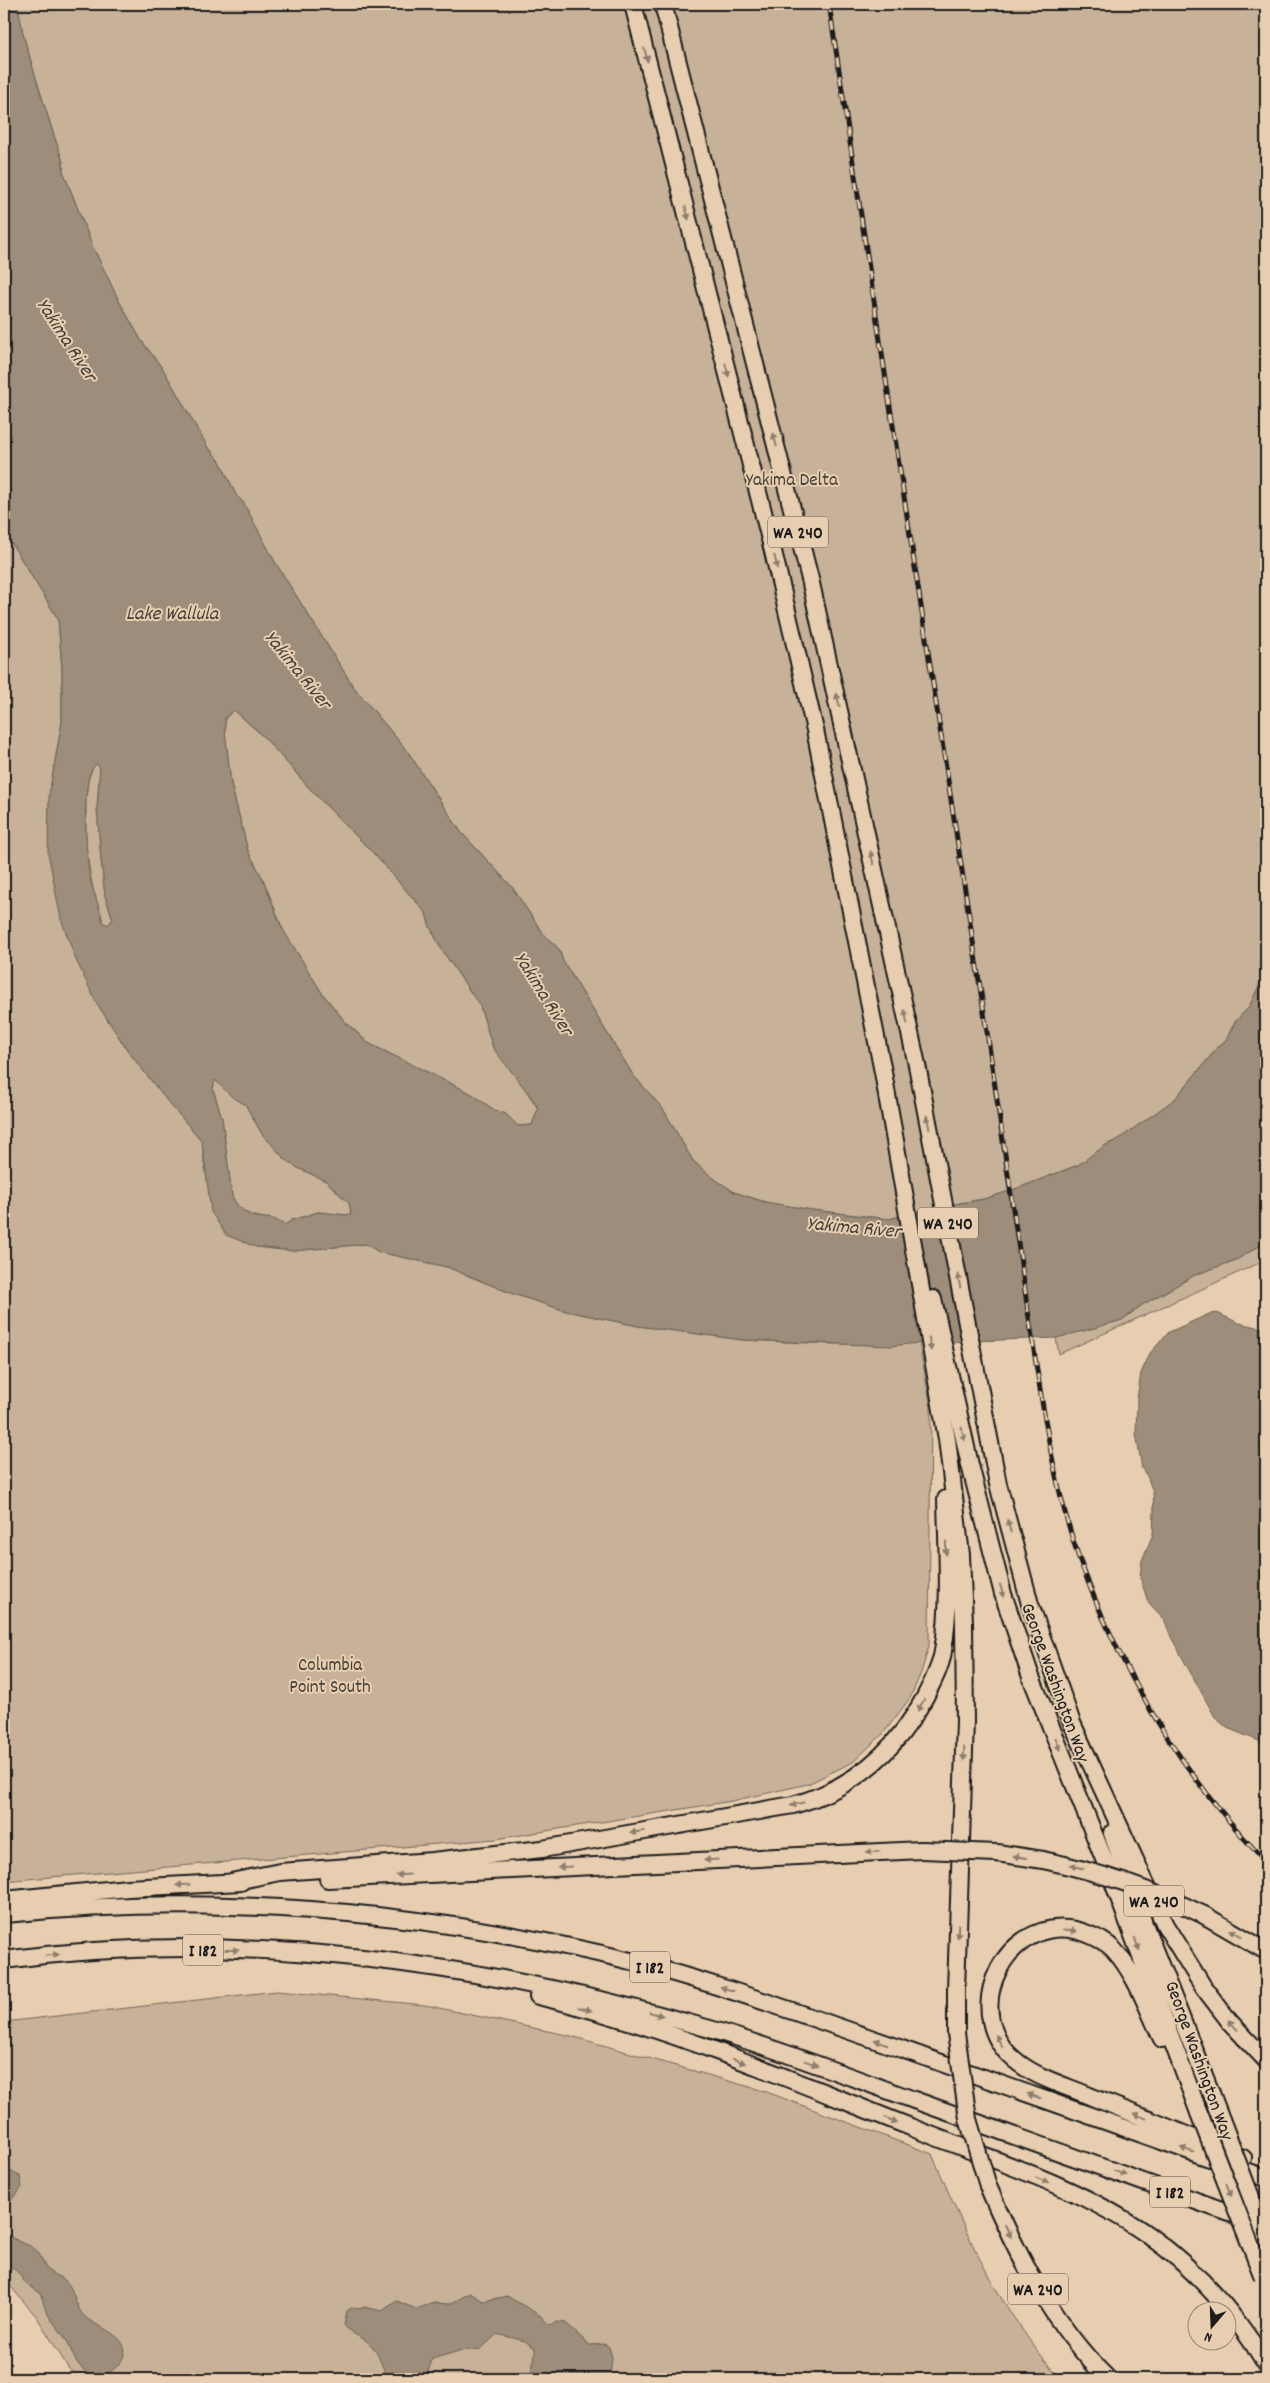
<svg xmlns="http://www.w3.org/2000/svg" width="1270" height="2383" font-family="Dekko,sans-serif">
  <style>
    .green { fill: #c7b198; stroke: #72665a }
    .water { fill: #9d8d7a; stroke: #696054; fill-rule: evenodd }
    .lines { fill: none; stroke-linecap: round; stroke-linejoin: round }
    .highway-casing { stroke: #1c1c1c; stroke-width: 20 }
    .highway { stroke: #e8ceb0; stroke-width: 16 }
    .rail-casing { stroke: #1c1c1c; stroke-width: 5 }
    .rail { stroke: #e8ceb0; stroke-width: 3; stroke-dasharray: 9; stroke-linecap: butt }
    .highway-bridge-casing { stroke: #1c1c1c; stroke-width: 20; stroke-linecap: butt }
    .highway-bridge { stroke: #e8ceb0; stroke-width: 16 }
    .oneway { fill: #8c7e6d }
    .labels { text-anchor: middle; stroke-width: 4; stroke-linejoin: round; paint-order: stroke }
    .shield { fill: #e8ceb0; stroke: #595148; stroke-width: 1 }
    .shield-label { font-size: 18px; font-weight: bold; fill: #1c1c1c }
    .park-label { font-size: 19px; fill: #47413b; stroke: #e8ceb0 }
    .street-label { font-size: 19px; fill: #1c1c1c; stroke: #e8ceb0 }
    .water-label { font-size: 20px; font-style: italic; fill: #433e38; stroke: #e8ceb0 }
  </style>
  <rect width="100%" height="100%" fill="#e8ceb0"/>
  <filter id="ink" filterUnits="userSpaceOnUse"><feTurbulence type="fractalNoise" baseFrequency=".02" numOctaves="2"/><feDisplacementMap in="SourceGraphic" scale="10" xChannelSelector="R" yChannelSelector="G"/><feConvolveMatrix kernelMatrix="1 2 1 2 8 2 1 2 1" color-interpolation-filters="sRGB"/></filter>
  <g filter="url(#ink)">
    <!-- green -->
    <path class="green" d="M17,4H1266V971L1249,1007L1235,1022L1226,1040L1218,1047L1175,1099L1119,1139L1106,1145L1078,1165L1013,1190L984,1199L931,1208L889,1219L812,1210L765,1202L734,1192L712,1177L693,1161L663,1109L633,1075L563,961L559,949L544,935L512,887L461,832L408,752L353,686L275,562L243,502L236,495L220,461L207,446L163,369L141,340L118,299L92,245L63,171V162C49,122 37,82 25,41C21,29 21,16 17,4Z
      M4,531L58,619L62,669V722L49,795L96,1002L128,1051L168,1102L202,1141L205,1173L256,1247L293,1251L366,1244L379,1252L447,1267L513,1294L566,1311L638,1326L743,1340L830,1344L919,1343L931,1407L929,1646L921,1673L910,1698L883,1734L853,1762L808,1784L732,1801L496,1839L4,1881Z
      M234,710L267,740L311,790L375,855L426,913L430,927L442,950L480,1006L493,1048L517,1076L538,1109L532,1125L518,1126L506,1114L494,1110L472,1094L368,1043L343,1019L322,993L284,932L263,879L248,851L231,784L225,731V718Z
      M97,764L100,767L97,808L101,860L105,896L113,919L107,926L103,922L93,889L86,850V800L88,780L93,766Z
      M215,1080L232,1097L245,1104L262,1134L285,1159L298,1168L326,1181L349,1203L351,1213L347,1215L318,1212L292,1220L285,1225C265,1215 241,1220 232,1196L222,1118L213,1089Z
      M1266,1242V1260L1059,1354L1056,1338L1122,1320L1142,1305L1195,1275L1236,1260Z
      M277,1991L425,2005L571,2036L764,2091L932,2154C969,2240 998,2308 1061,2379H82L69,2369L37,2317L4,2279V2022Z"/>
    <!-- water -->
    <path class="water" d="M4,4H17C21,16 21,29 25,41C37,82 49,122 63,162V171L92,245L118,299L141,340L163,369L207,446L220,461L236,495L243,502L275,562L353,686L408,752L461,832L512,887L544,935L559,949L563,961L633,1075L663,1109L693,1161L712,1177L734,1192L765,1202L812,1210L889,1219L931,1208L984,1199L1013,1190L1078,1165L1106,1145L1119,1139L1175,1099L1218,1047L1226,1040L1235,1022L1249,1007L1266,971V1242L1236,1260L1195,1275L1142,1305L1122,1320L1091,1329L1056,1338L919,1343L890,1346L743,1340L638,1326L566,1311L513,1294L447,1267L379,1252L366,1244L293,1251L256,1247L226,1235L211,1212L202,1141L168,1102L128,1051L96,1002L76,960L61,919L48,853L49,795L62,722V669L58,619L4,531ZM234,710L263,736L311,790L375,855L426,913L430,927L442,950L480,1006L493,1048L535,1102L538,1109L532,1125L518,1126L506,1114L494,1110L472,1094L368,1043L346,1023L322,993L282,928L263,879L248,851L231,784L225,731V718ZM97,764L100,768L97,808L101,860L105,896L113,919L108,925L103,922C100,906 92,891 89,874C87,856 79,772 97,764ZM215,1080L232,1097L245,1104L262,1134L285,1159L298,1168L326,1181L349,1203L351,1213L347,1215L318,1212L292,1220L285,1225L274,1219L250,1216L237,1205L232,1196L222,1118L213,1089Z
      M1217,1313L1239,1323L1266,1329V1749L1259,1741L1227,1728L1215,1717L1171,1637L1164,1619L1148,1602L1140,1577L1142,1560L1153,1534L1154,1512L1153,1492L1147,1476L1142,1469L1136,1433L1137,1399L1141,1373L1150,1353L1169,1332L1209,1314Z
      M4,2168L20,2176L22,2187L17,2194L4,2206Z
      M4,2230C11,2241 26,2242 36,2250C42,2256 43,2267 50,2272C57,2277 65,2278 69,2285C75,2294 76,2308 84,2316C96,2328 143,2339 117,2366C112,2372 104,2376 96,2375C81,2372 76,2363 71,2350C64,2329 43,2319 42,2294L26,2284L17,2271L4,2263Z
      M470,2293L483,2301L507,2296L541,2316L549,2325L558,2322L566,2323L589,2345L605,2344L609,2347L612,2357L610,2379H532C530,2368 536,2359 535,2348L525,2341L497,2334L481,2349L459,2351L432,2359L426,2379H392C379,2368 382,2357 372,2346C364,2336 353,2337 344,2325L347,2311L351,2308L364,2307L382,2311L397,2301L416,2309L434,2303L450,2304Z"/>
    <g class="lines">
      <!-- highway casing -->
      <g class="highway-casing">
        <path id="highway" d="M633,4L772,547L815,730L883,1072L947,1439L961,1555L964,1622L965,1721L956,1990V2033
          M663,4L810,579L917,1065L998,1484L1030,1604L1072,1723L1165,1925L1204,1988L1230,2022L1266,2060
          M933,1299L970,1465L1003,1594L1031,1677L1112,1879L1199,2113
          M1112,1833L1144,1924L1211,2093
          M997,1853L1043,1860
          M328,1879L922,1850
          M231,1882L280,1872L432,1861L542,1849L793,1805C852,1789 896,1751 925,1697C932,1683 941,1667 943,1651C951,1602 947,1549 946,1499
          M4,1900L128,1888L241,1882
          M4,1914C204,1894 406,1909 602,1954C704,1978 803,2015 902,2049C1023,2092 1145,2135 1266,2178
          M1204,1915L1266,1951
          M4,1960C237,1928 485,1963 710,2029C779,2049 847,2076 914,2100C1032,2142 1149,2184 1266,2226
          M538,1996C667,2026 790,2080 913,2128C992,2160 1078,2186 1148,2235C1197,2270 1235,2313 1266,2364
          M1162,2039C1148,2010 1136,1974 1114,1950C1107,1942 1097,1938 1088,1934C1010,1903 951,2015 1020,2064C1040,2079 1069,2087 1092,2097C1143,2117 1193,2138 1243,2158
          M988,2186C1018,2257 1053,2325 1108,2379"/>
      </g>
      <!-- highway -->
      <use href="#highway" class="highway"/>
      <!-- rail casing -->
      <g class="rail-casing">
        <path id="rail" d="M829,4C880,347 934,689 987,1032C1001,1125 1015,1218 1028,1311C1041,1394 1051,1478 1079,1558C1120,1671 1182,1775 1266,1862"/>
      </g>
      <!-- rail -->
      <use href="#rail" class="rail"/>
      <!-- highway-bridge casing -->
      <g class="highway-bridge-casing">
        <path id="highway-bridge" d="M922,1850L997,1853
          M1043,1860C1100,1872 1152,1890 1204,1915
          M956,2033L968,2119L988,2186
          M1211,2093L1266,2236
          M1199,2113L1263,2277"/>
      </g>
      <!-- highway-bridge -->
      <use href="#highway-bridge" class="highway-bridge"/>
    </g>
    <!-- one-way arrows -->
    <defs><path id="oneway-solid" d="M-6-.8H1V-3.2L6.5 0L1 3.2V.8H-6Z" transform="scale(1.25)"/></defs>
    <g class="oneway">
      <use href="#oneway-solid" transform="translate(646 55) rotate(76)"/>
      <use href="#oneway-solid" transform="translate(687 213) rotate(76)"/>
      <use href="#oneway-solid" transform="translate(727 370) rotate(76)"/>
      <use href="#oneway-solid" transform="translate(775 440) rotate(-104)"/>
      <use href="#oneway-solid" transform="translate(776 562) rotate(76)"/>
      <use href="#oneway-solid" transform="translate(838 700) rotate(-103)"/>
      <use href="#oneway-solid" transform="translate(872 858) rotate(-102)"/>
      <use href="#oneway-solid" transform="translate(906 1017) rotate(-102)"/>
      <use href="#oneway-solid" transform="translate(928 1122) rotate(-101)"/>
      <use href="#oneway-solid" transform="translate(959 1281) rotate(-101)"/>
      <use href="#oneway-solid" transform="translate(930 1344) rotate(80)"/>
      <use href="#oneway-solid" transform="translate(963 1434) rotate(77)"/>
      <use href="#oneway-solid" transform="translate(1009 1526) rotate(-105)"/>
      <use href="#oneway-solid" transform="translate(946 1548) rotate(90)"/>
      <use href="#oneway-solid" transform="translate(1002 1591) rotate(73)"/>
      <use href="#oneway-solid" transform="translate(921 1705) rotate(119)"/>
      <use href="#oneway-solid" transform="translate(1058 1744) rotate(68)"/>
      <use href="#oneway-solid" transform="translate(964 1754) rotate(92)"/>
      <use href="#oneway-solid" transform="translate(797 1804) rotate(166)"/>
      <use href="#oneway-solid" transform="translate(637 1832) rotate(170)"/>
      <use href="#oneway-solid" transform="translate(873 1852) rotate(177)"/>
      <use href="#oneway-solid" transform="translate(1020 1857) rotate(-171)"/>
      <use href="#oneway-solid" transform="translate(711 1860) rotate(177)"/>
      <use href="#oneway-solid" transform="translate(565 1867) rotate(177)"/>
      <use href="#oneway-solid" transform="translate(1077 1867) rotate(-166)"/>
      <use href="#oneway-solid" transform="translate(403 1875) rotate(177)"/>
      <use href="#oneway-solid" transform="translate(183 1885) rotate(177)"/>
      <use href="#oneway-solid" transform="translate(958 1931) rotate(92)"/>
      <use href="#oneway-solid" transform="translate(1070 1931) rotate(4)"/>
      <use href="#oneway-solid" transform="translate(1236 1933) rotate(-150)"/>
      <use href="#oneway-solid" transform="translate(1137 1944) rotate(69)"/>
      <use href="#oneway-solid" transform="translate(232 1950)"/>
      <use href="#oneway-solid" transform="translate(52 1955) rotate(-5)"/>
      <use href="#oneway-solid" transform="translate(727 1989) rotate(-163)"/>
      <use href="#oneway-solid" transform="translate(585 2009) rotate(15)"/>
      <use href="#oneway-solid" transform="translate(656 2014) rotate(15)"/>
      <use href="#oneway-solid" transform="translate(1233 2025) rotate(-132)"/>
      <use href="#oneway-solid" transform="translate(999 2041) rotate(-118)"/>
      <use href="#oneway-solid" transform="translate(881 2042) rotate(-161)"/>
      <use href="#oneway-solid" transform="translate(739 2061) rotate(21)"/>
      <use href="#oneway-solid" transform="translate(811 2063) rotate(20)"/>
      <use href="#oneway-solid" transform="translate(1034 2096) rotate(-161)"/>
      <use href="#oneway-solid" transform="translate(1140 2116) rotate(-158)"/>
      <use href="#oneway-solid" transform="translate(891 2120) rotate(22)"/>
      <use href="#oneway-solid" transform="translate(1187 2150) rotate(-161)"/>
      <use href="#oneway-solid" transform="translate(1120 2173) rotate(20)"/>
      <use href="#oneway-solid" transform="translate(1042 2180) rotate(22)"/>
      <use href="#oneway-solid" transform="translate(1229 2190) rotate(68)"/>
      <use href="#oneway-solid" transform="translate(1008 2231) rotate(64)"/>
    </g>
  </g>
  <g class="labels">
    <!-- shield labels -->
    <g class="shield">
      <rect x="768" y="516.5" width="60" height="31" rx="4"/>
      <rect x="918" y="1207.5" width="60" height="31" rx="4"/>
      <rect x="1124" y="1885.5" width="60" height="31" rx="4"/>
      <rect x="183" y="1934.5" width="40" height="31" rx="4"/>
      <rect x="630" y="1951.5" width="40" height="31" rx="4"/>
      <rect x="1150" y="2176.5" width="40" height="31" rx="4"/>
      <rect x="1008" y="2273.5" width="60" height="31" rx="4"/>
    </g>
    <g class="shield-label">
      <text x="798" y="538">WA 240</text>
      <text x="948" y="1229">WA 240</text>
      <text x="1154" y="1907">WA 240</text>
      <text x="203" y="1956">I 182</text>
      <text x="650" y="1973">I 182</text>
      <text x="1170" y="2198">I 182</text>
      <text x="1038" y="2295">WA 240</text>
    </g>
    <!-- park labels -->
    <g class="park-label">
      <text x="792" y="485">Yakima Delta</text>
      <text x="330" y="1670">Columbia<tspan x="330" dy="22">Point South</tspan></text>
    </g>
    <!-- street labels -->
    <g class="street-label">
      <text transform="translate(1057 1682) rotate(70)" y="7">George Washington Way</text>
      <text transform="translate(1201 2060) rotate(70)" y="7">George Washington Way</text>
    </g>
    <!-- water labels -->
    <g class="water-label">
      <text transform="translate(68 339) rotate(57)" y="7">Yakima River</text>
      <text x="172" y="619">Lake Wallula</text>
      <text transform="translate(299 669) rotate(51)" y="7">Yakima River</text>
      <text transform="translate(545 993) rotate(58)" y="7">Yakima River</text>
      <text transform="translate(854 1226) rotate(5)" y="7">Yakima River</text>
    </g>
  </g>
  <!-- margin -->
  <rect width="1270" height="2383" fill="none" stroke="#e8ceb0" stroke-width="20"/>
  <rect x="10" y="10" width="1250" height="2363" fill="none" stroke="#1c1c1c" stroke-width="2" filter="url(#ink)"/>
  <!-- north arrow -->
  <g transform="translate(1212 2326) rotate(199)"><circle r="24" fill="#e8ceb0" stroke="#968775"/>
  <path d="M0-4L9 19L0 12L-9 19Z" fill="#1c1c1c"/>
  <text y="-8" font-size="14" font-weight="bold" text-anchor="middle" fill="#1c1c1c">N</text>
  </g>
</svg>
